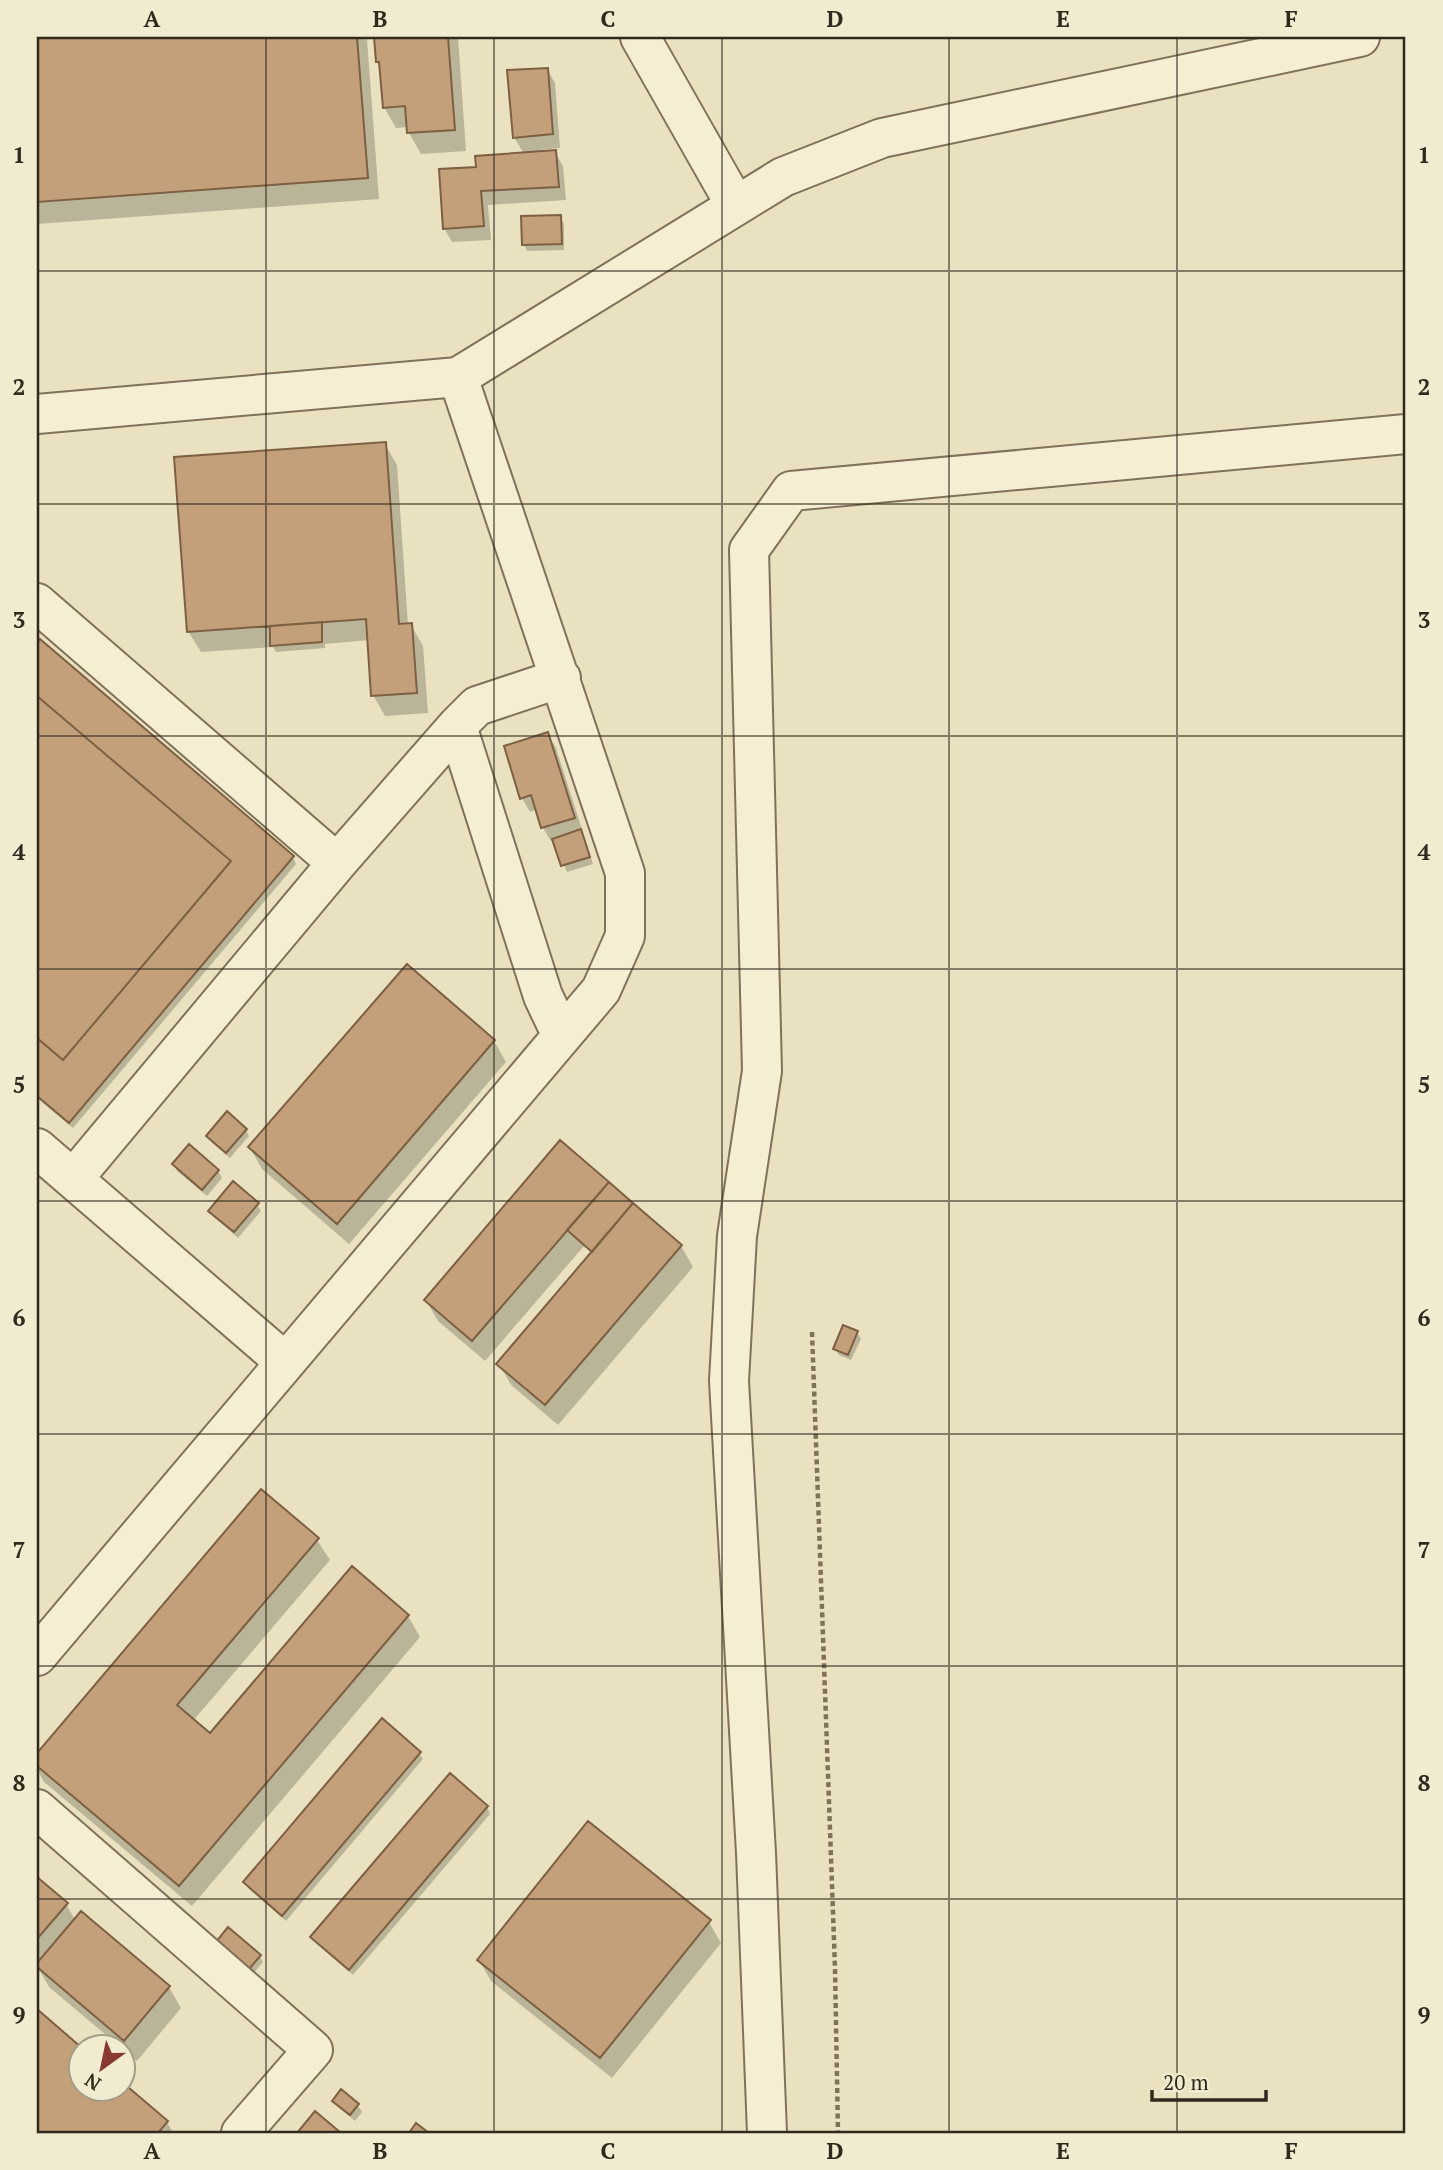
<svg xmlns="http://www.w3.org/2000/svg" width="1443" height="2170" font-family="'PT Serif',serif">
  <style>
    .shadow { fill: #0003 }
    .building { fill: #c3a07a; stroke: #7d6042; stroke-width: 2 }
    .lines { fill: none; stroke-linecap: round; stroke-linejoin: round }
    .minor-casing { stroke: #80725a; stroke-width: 42 }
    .path { stroke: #80725a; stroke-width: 4.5; stroke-dasharray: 5 3.5; stroke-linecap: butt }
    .minor { stroke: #f5eed2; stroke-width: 38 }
    .grid { fill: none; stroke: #31291d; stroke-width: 2; stroke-opacity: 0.55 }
    .neatline { fill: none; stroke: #31291d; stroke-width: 2.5 }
    .grid-label { font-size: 23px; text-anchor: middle; font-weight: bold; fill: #31291d }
  </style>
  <rect width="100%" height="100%" fill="#e9e1c0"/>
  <!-- shadow -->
  <path class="shadow" d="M37,37H458L466,151L421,154L409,133L408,127L396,128L384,107L381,68L377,61L376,38L367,39L379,199L37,224Z
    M547,69L555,83L560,148L540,150V153L555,152L563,166L566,200L488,205L491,240L452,242L444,228L478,168L524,154L514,137Z
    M560,217L564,224V250L527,251L524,244Z
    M385,444L397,465L408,625H411L423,646L428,713L385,716L373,695L369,640L325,644V648L276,652L273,647L201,652L188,631Z
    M40,642L293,858L296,864L73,1128L37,1098V646Z
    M548,735L556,748L593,864L567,872L555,840L551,841L543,828L537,809L530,812L522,798Z
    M407,966L494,1041L506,1062L349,1244L262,1169L250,1148Z
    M246,1130L249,1136L230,1158L212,1143L208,1136Z
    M560,1143L681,1246L693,1267L558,1425L511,1385L499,1364L593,1253L584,1246L485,1361L438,1321L426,1300Z
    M189,1147L218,1171L222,1178L207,1196L177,1171L174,1164Z
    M257,1205L261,1211L238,1238L214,1217L210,1211Z
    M857,1332L861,1339L851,1360L839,1355L835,1349Z
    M261,1492L317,1540L330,1560L193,1721L210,1735L408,1616L420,1637L192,1906L44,1782L37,1769V1756Z
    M419,1753L423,1759L286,1921L249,1889L245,1883Z
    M487,1807L490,1814L353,1975L316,1943L312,1937Z
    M37,1879L66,1904L75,1920L81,1913L169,1987L181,2008L137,2061L49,1987L40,1971L37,1974Z
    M709,1922L721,1943L612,2078L491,1981L479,1960Z
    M213,1948L260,1956L263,1962L248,1980Z
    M37,2011L80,2049V2090H122L167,2122L173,2133H37Z
    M341,2092L358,2106L362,2112L355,2121L338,2107L335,2101Z"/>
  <!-- building -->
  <path class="building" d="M37,37H357L368,178L37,202Z
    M374,37H448L455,130L407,133L405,106L383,108L379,62H376Z
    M548,68L553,134L513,138L507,70Z
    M556,150L559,187L481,191L484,226L443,229L439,169L476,167L475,156Z
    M561,215L562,244L522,245L521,216Z
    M386,442L399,624L412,623L417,693L371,696L366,619L187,632L174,457Z
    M322,622V642L270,646V626Z
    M40,639L294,856L69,1123L37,1096V1038L63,1060L231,861L37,696V643Z
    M37,696L231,861L63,1060L37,1038Z
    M548,732L575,818L541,828L531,795L520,799L504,746Z
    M581,829L590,857L561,866L552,839Z
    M407,964L495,1040L337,1224L248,1147Z
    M227,1111L247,1129L226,1153L206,1136Z
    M560,1140L609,1182L472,1341L424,1300Z
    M189,1144L219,1170L202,1190L172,1164Z
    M233,1181L259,1203L234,1232L208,1211Z
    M609,1182L633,1203L592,1252L567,1230Z
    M633,1203L682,1245L545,1405L496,1364Z
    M843,1325L858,1331L848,1355L833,1349Z
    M261,1489L319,1538L177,1705L210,1733L352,1566L409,1615L179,1886L37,1766V1753Z
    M382,1718L421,1752L282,1916L243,1882Z
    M450,1773L488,1806L349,1970L310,1937Z
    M588,1821L711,1920L600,2058L477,1960Z
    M37,1877L68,1903L37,1939Z
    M81,1911L170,1986L124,2041L37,1967V1963Z
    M228,1927L261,1955L244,1975L211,1948Z
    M37,2009L82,2048L80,2090H122V2082L168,2121L158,2133H37Z
    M341,2089L359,2104L350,2115L332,2101Z
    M315,2111L341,2133H297Z
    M416,2123L429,2133H409Z"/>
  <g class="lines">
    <!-- minor casing -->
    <g class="minor-casing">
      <path id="minor" d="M640,37L736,206
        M37,414L458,377L783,177L882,138L1360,37
        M37,603L337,863
        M457,726L543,996L562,1036
        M37,1148L285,1362
        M73,1179L337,863L457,726L477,706L561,678
        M37,1656L601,990L625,936V873L458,377
        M37,1809L313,2050L241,2133
        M767,2133L756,1853L729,1381L737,1236L762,1071L749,550L791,491L1406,434"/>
    </g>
    <!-- path -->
    <path class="path" d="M812,1332L835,1968L838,2133"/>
    <!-- minor -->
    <use href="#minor" class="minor"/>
  </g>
  <!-- grid -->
  <path class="grid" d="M266,37V2133M494,37V2133M722,37V2133M949,37V2133M1177,37V2133M37,271H1406M37,504H1406M37,736H1406M37,969H1406M37,1201H1406M37,1434H1406M37,1666H1406M37,1899H1406"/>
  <!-- border -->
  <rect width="1443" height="2170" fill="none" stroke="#f1ebcf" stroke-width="77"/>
  <!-- north arrow -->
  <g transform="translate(102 2068) rotate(213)"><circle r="33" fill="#f1ebcf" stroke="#a49d88" stroke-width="2"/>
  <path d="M0-5L12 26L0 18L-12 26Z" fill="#893930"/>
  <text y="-10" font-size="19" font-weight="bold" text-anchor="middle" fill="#31291d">N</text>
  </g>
  <!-- scale -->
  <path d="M1152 2090v10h114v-10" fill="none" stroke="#31291d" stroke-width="3.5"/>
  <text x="1163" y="2090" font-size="21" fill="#31291d" stroke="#f1ebcf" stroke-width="5" paint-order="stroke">20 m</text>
  <rect x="38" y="38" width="1366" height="2094" class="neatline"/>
  <g class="grid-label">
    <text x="152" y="27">A</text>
    <text x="380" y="27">B</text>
    <text x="608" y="27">C</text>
    <text x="835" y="27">D</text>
    <text x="1063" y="27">E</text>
    <text x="1291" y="27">F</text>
    <text x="19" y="163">1</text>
    <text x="1424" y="163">1</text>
    <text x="19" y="395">2</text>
    <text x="1424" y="395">2</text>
    <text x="19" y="628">3</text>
    <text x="1424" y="628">3</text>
    <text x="19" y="860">4</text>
    <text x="1424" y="860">4</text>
    <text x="19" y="1093">5</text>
    <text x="1424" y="1093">5</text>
    <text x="19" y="1326">6</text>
    <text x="1424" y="1326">6</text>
    <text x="19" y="1558">7</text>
    <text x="1424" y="1558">7</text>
    <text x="19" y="1791">8</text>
    <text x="1424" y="1791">8</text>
    <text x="19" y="2023">9</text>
    <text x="1424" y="2023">9</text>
    <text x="152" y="2159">A</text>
    <text x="380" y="2159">B</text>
    <text x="608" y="2159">C</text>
    <text x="835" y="2159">D</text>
    <text x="1063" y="2159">E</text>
    <text x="1291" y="2159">F</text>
  </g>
</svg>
